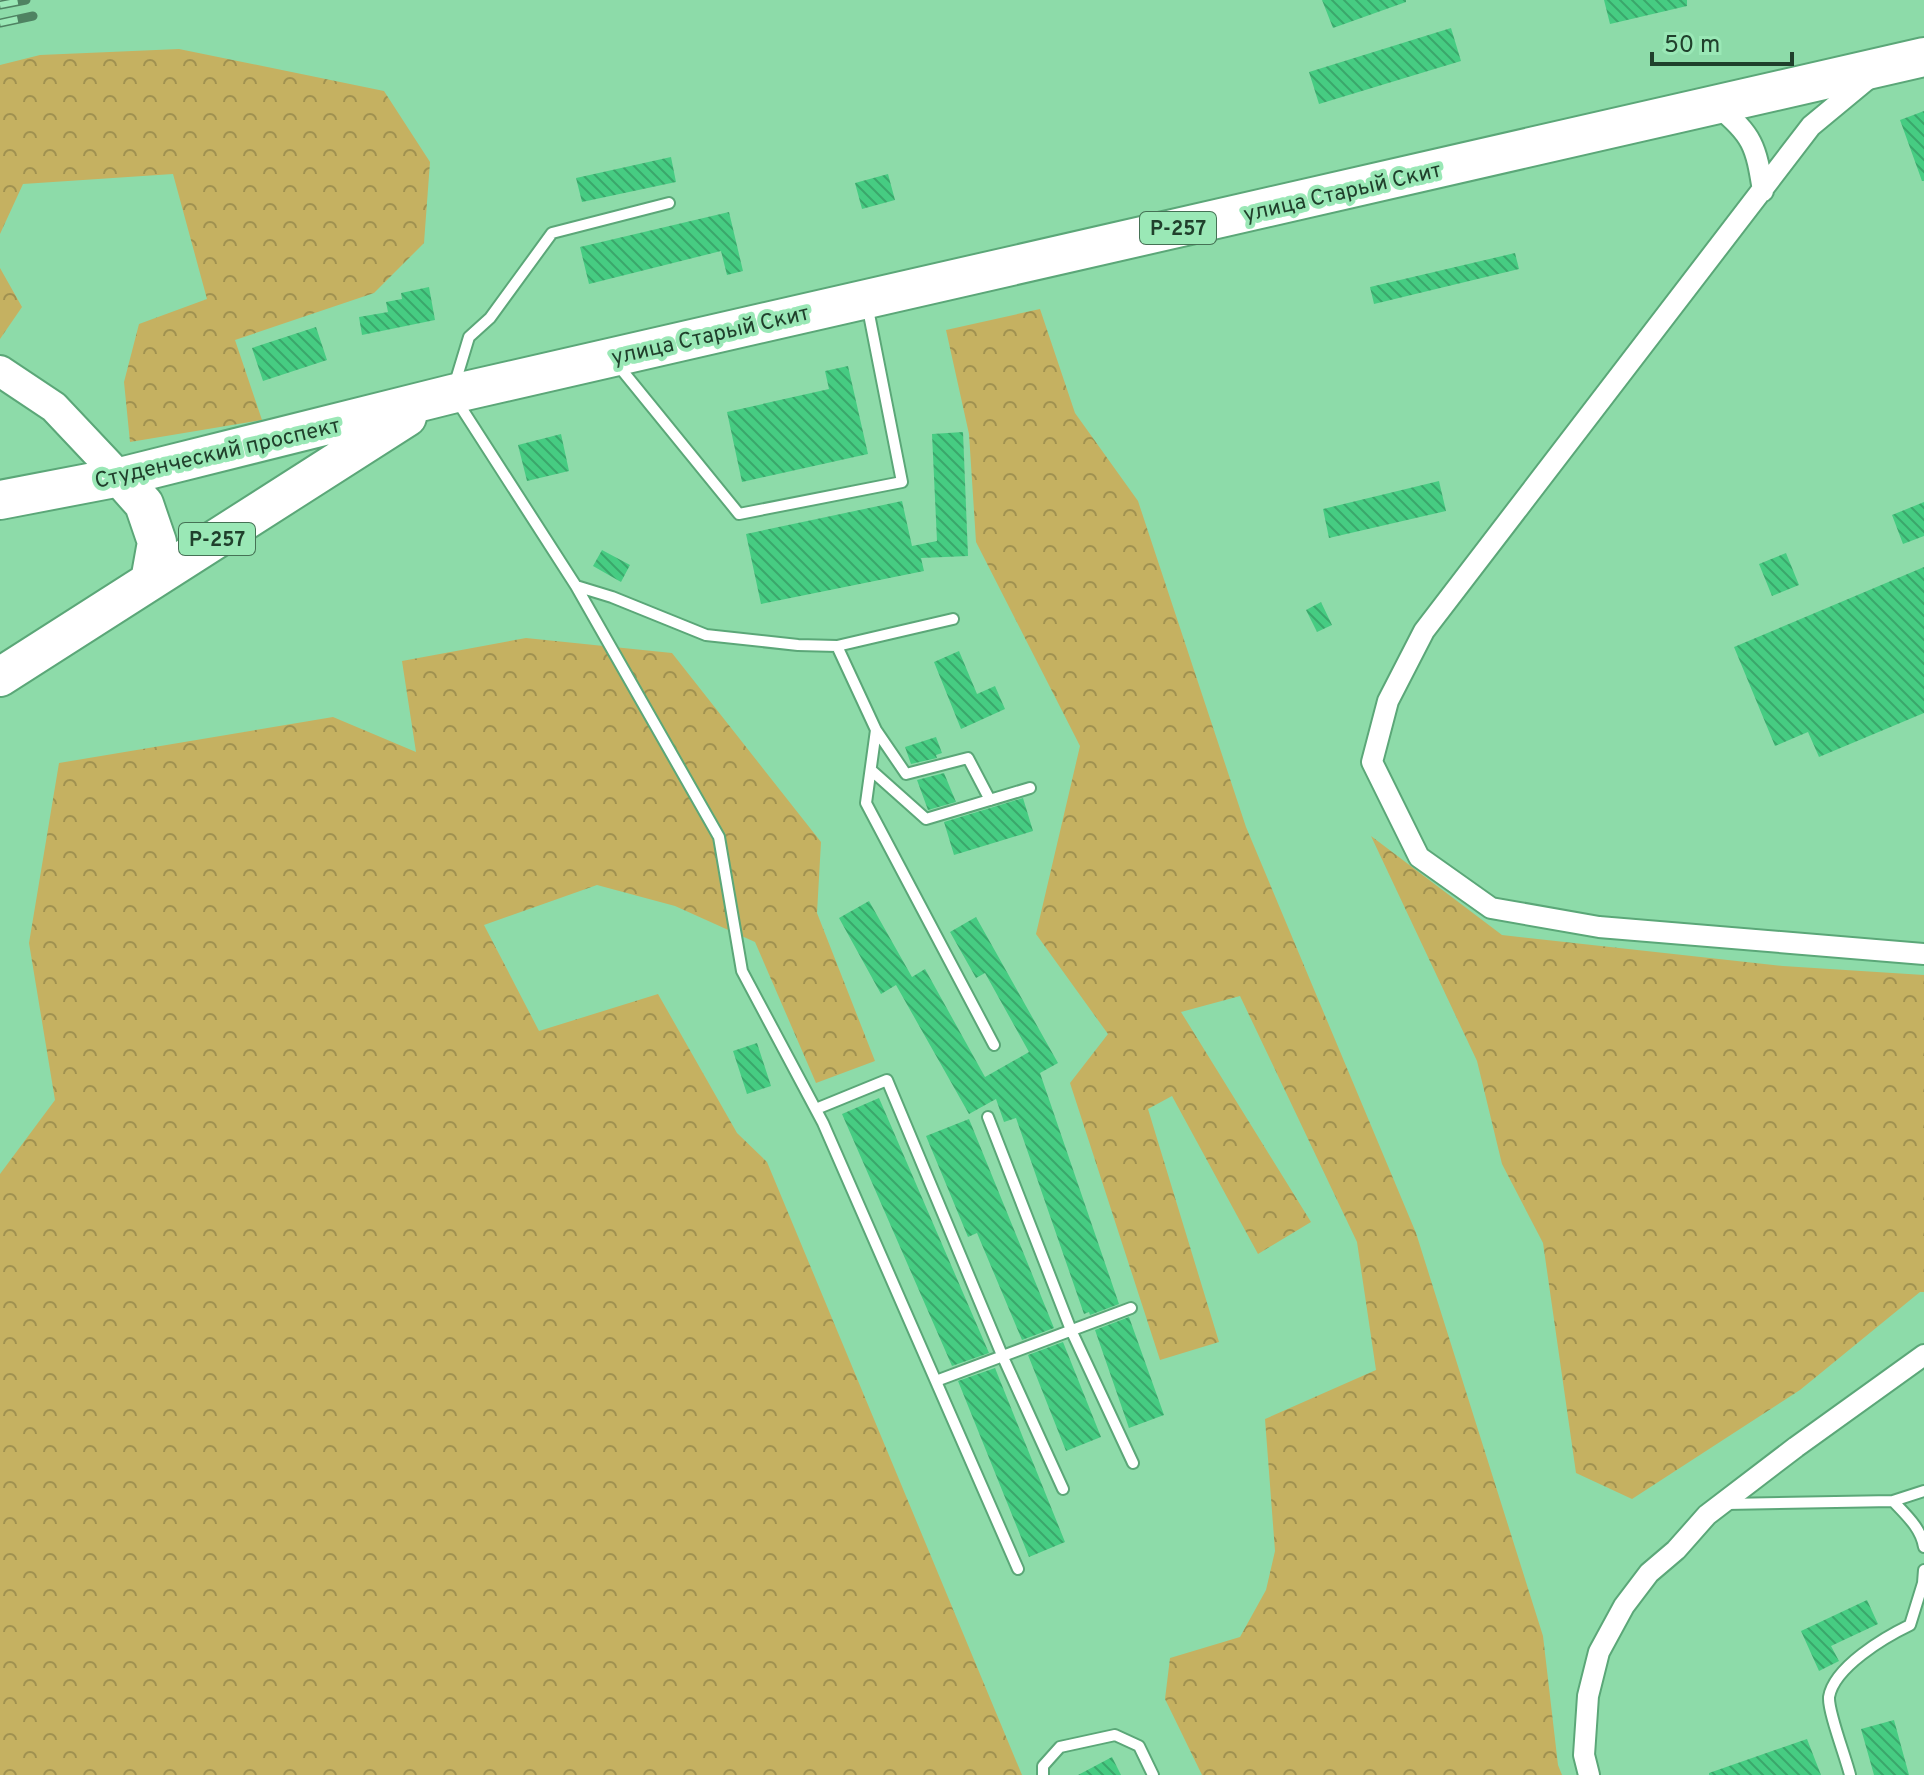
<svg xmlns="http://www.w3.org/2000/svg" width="1924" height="1775" font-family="Overpass,sans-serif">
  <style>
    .forest { fill: url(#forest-crowns) }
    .building { fill: url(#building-back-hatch) }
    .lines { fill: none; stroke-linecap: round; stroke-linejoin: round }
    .lane-casing { stroke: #5ba778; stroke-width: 14 }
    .street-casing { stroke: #5ba778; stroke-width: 24 }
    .secondary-casing { stroke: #5ba778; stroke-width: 34 }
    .highway-casing { stroke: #5ba778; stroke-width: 42 }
    .lane { stroke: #fff; stroke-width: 10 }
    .street { stroke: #fff; stroke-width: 20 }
    .secondary { stroke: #fff; stroke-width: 30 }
    .highway { stroke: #fff; stroke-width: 38 }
    .rail-casing { stroke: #4f8262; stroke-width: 9 }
    .rail { stroke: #9ae8b6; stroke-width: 6; stroke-dasharray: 18; stroke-linecap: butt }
    .labels { text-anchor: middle; stroke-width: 8; stroke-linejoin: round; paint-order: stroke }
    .shield { fill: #9ae8b6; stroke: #457255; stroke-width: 2 }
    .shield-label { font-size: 20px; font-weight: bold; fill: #20402c }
    .street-label { font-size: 22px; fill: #20402c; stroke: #9ae8b6 }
  </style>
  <defs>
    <pattern id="forest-crowns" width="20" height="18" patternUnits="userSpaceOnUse" patternTransform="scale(2)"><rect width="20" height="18" fill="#c5b161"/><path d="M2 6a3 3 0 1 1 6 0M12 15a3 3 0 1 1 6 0" fill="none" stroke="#a09150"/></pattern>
    <pattern id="building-back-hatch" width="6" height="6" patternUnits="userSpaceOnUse" patternTransform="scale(2)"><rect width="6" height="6" fill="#46cc82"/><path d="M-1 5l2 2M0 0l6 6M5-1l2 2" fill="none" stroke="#3aa76b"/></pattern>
  </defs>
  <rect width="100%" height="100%" fill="#8ddba9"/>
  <!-- forest -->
  <path class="forest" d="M179,49L384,91L430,162L424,243L374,293L235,340L262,420L130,442L124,382L139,324L207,299L173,174L23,184L0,234V65L40,55Z
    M0,268L22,307L0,339Z
    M1040,309L1075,413L1138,501L1246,827L1416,1233L1543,1636L1558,1765L1562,1775H1202L1165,1699L1170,1658L1240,1637L1266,1590L1275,1551L1265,1419L1376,1370L1357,1242L1240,996L1181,1012L1311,1222L1258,1254L1172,1096L1148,1109L1219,1342L1160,1360L1070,1083L1108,1034L1036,934L1080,746L976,542L969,434L946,330Z
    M526,638L672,653L821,842L817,913L875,1061L816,1083L755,942L675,906L597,885L484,925L539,1031L658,994L737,1133L767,1162L1022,1775H0V1174L55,1100L29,943L59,763L333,717L416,752L402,661Z
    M1371,836L1502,935L1783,966L1924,975V1292H1920L1800,1390L1632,1499L1576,1473L1543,1243L1502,1164L1477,1061Z"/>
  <!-- building -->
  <path class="building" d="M1322,0H1406V2L1333,28Z
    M1604,0H1687V6L1610,24Z
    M1451,28L1461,61L1319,104L1309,72Z
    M1924,111V181H1922L1900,120Z
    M671,157L676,182L582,202L576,178Z
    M888,174L895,200L862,209L855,183Z
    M729,212L743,271L727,275L721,251L589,284L580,247Z
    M1515,253L1519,269L1374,304L1370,287Z
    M429,287L435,320L362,335L359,317L388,312L386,302L402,299L401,293Z
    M316,327L327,360L263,381L252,348Z
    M848,366L868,454L742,482L727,412L829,389L825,371Z
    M963,432L968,556L921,558L924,571L761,604L746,534L902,501L912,546L937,541L932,434Z
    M561,434L569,471L527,481L518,445Z
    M1439,481L1446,511L1329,538L1323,509Z
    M1924,502V536L1903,544L1892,515Z
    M602,550L630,565L621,582L593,566Z
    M1786,553L1799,585L1772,596L1759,564Z
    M1924,567V713L1819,757L1808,732L1775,746L1734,647Z
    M1321,602L1332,625L1317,632L1306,610Z
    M959,651L977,694L995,686L1005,709L961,729L934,662Z
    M936,737L942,753L936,755L937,758L911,764L905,747Z
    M944,773L956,802L928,810L917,780Z
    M1023,798L1033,831L954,855L944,822Z
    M869,901L912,977L925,969L985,1077L1029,1052L985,973L976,978L950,932L976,917L1058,1063L1040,1073L1119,1304L1090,1315L1089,1312L1084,1314L1016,1118L1004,1122L996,1099L969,1114L896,985L881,994L839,918Z
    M757,1043L771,1086L747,1094L733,1051Z
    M879,1098L989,1353L952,1366L842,1114Z
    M969,1119L1054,1328L1022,1340L977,1233L968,1237L926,1136Z
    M1129,1317L1164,1415L1129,1428L1095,1330Z
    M1063,1342L1101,1437L1066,1451L1028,1355Z
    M995,1368L1065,1542L1029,1557L958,1381Z
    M1867,1600L1878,1624L1831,1646L1839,1661L1819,1671L1801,1631Z
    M1894,1720L1909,1775H1874L1861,1729Z
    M1807,1739L1821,1775H1709V1773Z
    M1112,1757L1121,1775H1078Z"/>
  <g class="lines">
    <!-- lane casing -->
    <g class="lane-casing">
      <path id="lane" d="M617,364L739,514L902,482L867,304
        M455,383L469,337L490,318L552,233L669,203
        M457,401L576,586L612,597L706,635L798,645L837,646L876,730L866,803L994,1045
        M576,586L719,837L742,971L823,1123L1018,1569
        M837,646L953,619
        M876,730L906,774L968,758L990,800
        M871,770L926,819L1030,788
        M816,1109L887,1080L1002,1355L1063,1489
        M988,1117L1071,1330L1133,1463
        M936,1381L1131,1308
        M1893,1501C1906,1515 1921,1528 1924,1547
        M1726,1504L1893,1501L1924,1491
        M1043,1775V1766L1060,1747L1115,1735L1139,1746L1153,1775
        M1850,1775C1846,1758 1828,1712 1829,1697C1834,1667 1885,1637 1910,1625L1923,1583L1924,1570"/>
    </g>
    <!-- street casing -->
    <g class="street-casing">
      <path id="street" d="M1869,78L1811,126L1424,631L1388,701L1372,762L1419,857L1491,908L1599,927L1924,954
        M1717,106C1753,135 1756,146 1763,191
        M1589,1775L1584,1755L1588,1696L1599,1652L1624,1606L1649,1573L1676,1550L1707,1515L1796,1447L1924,1355"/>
    </g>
    <!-- secondary casing -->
    <g class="secondary-casing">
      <path id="secondary" d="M0,371L54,407L120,477"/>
    </g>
    <!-- highway casing -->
    <g class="highway-casing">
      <path id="highway" d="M120,477L144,504L157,542L150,581
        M0,500L120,477L452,394L1924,57
        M0,677L407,417"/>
    </g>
    <!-- lane -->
    <use href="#lane" class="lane"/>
    <!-- street -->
    <use href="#street" class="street"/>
    <!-- secondary -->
    <use href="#secondary" class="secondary"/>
    <!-- highway -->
    <use href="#highway" class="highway"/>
    <!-- rail casing -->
    <g class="rail-casing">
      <path id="rail" d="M0,5L26,0
        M0,23L33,16"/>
    </g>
    <!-- rail -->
    <use href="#rail" class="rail"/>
  </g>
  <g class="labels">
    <!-- shield labels -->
    <g class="shield">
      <rect x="1140" y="212" width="76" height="32" rx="6"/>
      <rect x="179" y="523" width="76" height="32" rx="6"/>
    </g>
    <g class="shield-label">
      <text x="1178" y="235">Р-257</text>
      <text x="217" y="546">Р-257</text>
    </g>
    <!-- street labels -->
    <g class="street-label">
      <text transform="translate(1342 191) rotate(-13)" y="8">улица Старый Скит</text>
      <text transform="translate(710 334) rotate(-13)" y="8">улица Старый Скит</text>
      <text transform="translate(217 452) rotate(-13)" y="8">Студенческий проспект</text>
    </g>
  </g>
  <!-- scale -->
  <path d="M1652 52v12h140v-12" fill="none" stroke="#20402c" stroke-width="4"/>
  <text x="1664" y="52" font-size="24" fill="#20402c" stroke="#9ae8b6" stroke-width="6" paint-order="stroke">50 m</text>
</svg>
